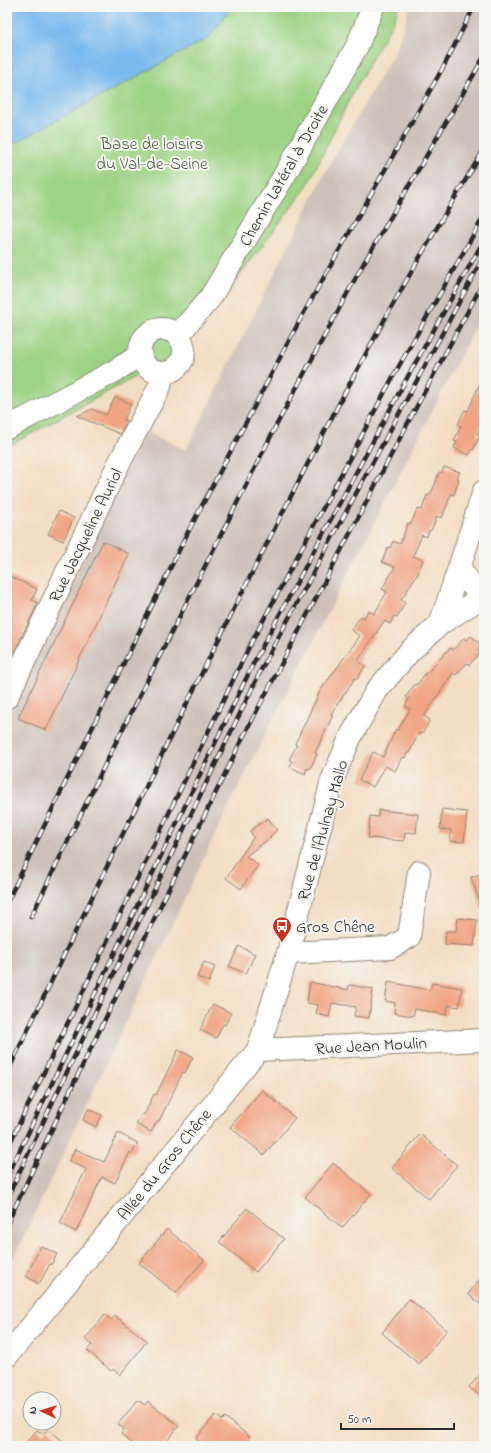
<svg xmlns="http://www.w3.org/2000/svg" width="491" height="1453" font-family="'Indie Flower',sans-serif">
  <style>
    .industrial { fill: #cec1ba }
    .green { fill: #9dd384; stroke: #647f58 }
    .water { fill: #79b9ed; stroke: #52728c }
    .building { fill: #f1a584 }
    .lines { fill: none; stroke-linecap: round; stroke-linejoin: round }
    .minor-casing { stroke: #8f8477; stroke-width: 24 }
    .minor { stroke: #fff; stroke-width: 22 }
    .rail-casing { stroke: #2b2b2b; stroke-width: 4.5 }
    .rail { stroke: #f6f6f2; stroke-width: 3; stroke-dasharray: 9; stroke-linecap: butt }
    .labels { text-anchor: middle; stroke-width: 4; stroke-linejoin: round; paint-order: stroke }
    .park-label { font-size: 17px; fill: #4d5d46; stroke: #f6f6f2 }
    .street-label { font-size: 17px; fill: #2b2b2b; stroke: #f6f6f2 }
    .poi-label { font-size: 17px; fill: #2b2b2b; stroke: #f6f6f2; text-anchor: start }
  </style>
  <rect width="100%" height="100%" fill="#f6f6f2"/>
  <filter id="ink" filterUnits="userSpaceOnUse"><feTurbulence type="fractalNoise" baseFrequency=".025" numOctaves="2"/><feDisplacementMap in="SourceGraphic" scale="8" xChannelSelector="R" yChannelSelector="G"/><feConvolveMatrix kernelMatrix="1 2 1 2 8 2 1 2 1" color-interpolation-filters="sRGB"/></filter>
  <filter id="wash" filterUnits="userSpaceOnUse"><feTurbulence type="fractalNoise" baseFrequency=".012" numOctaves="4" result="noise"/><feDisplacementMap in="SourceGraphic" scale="16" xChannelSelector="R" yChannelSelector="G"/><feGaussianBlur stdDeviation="0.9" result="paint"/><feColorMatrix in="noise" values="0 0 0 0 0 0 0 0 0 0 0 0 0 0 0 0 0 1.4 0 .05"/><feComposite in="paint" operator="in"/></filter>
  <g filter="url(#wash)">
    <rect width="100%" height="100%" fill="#f3dec3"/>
    <!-- industrial -->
    <path class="industrial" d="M410,7H484V317L480,318L232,799L7,1272V718L145,431L186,450L328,167L396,50Z"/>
    <!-- green -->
    <path class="green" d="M7,7H398L394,20L351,96L306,188L181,353L171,357L7,447Z"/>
    <!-- water -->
    <path class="water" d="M7,7H231L210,37L7,147Z"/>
    <g id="blocks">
      <!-- building -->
      <path class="building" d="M484,373V419L477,434L480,436L473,450L472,449L469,455L454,448L457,442L454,441L461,426L458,425L461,417L465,410L468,411Z
        M115,397L131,404L124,420L127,421L120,434L77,416L92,409L106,415Z
        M444,467L460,472L457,478L459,479L454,495L451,494L442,518L437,516L431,531L429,530L427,537L422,535L413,556L423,560L417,576H416L401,600L405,603L397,617L394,616L390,624L384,621L358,661L365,666L357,679L355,678L331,714L333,715L315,753L317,754L310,769L307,768L305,774L290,767L292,761L289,760L297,745L295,744L320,691L360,636L351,630L361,616L364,618L368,611L374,614L387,592L382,589L395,567L382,562L388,547L390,548L393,541L400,544L408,523L411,524L417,509L422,510L427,495L429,496L434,487L439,472L442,473Z
        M59,511L74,518L63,541L48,534Z
        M103,541L129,554L46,730L18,718Z
        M7,575L37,589L32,600L38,603L7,666Z
        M471,636L482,646L477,651L480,653L469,665L467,663L456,675L453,673L424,716L430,720L422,734L419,733L409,753H407L405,758L402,757L395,771L385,766L373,787L359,780L373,752L383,757L396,729L398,730L410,709L405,706L409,699L406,697L415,684L417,685L427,671L428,672L450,648L453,650L464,638L466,640Z
        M442,809L467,812L464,842L450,841L451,830L440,829Z
        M379,810L418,814L416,833L405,832L404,841L368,838L370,816L378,817Z
        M268,818L277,830L270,836L271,837L246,856L258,865L241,889L226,878L254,837L250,831Z
        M484,873V909H482L471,877Z
        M458,918L477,920L474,946L445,944L446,931H456Z
        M239,946L255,954L246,974L229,966Z
        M204,962L215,967L209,982L197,977Z
        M310,982L348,990L349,985L373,989L369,1018L354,1016L356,1007L332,1003L329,1017L316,1014L318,1005L307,1003Z
        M388,982L430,990L432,983L462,988L459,1007L448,1005L446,1015L415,1009L413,1016L394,1013L395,1003L385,1001Z
        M213,1004L231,1013L225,1025L223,1024L216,1038L200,1030Z
        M178,1050L193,1057L185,1073L183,1072L159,1121H157L151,1132L136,1124L142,1114L144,1115L154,1094L156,1095Z
        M262,1090L295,1118L264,1155L230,1127Z
        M88,1109L102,1115L96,1127L83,1120Z
        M118,1133L138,1143L132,1154L130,1152L115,1183L102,1177L76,1232L60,1223L86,1169L69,1161L75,1149L104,1162Z
        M420,1134L457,1165L429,1199L392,1168Z
        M333,1163L371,1194L342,1228L305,1197Z
        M247,1208L284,1239L256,1272L219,1242Z
        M167,1229L204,1260L176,1293L139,1263Z
        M41,1246L57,1254L51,1265L50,1264L39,1284L26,1276Z
        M484,1274V1307L468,1294Z
        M409,1299L447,1330L419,1364L382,1333Z
        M105,1315L112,1320L115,1316L147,1341L120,1375L113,1369L111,1371L87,1350L92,1345L85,1339Z
        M484,1370V1400L469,1387Z
        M138,1400L145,1405L148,1401L179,1426L163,1446H135L121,1434L124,1429L118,1424Z
        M215,1415L222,1420L225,1417L250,1437L242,1446H204L196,1439Z
        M48,1429L69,1446H23L37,1430L43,1434Z"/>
    </g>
  </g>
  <g filter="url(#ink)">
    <use href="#blocks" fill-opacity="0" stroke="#8f8477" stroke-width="1"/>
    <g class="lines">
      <!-- minor casing -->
      <g class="minor-casing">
        <path id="minor" d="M140 351a22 22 0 1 1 44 0a22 22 0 1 1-44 0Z
          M178,335L210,298L284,176L357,46L373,7
          M7,428L113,372L140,355
          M481,597L459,568L484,491
          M440,624L459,568
          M7,697L118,465L160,386L162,373
          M288,953L390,948L409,937L419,872
          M258,1050L484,1040
          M7,1356L258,1050L288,953L332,780L351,736L377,690L410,651L440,624L484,596"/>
      </g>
      <!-- minor -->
      <use href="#minor" class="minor"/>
      <!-- rail casing -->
      <g class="rail-casing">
        <path id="rail" d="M7,902L187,534L302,316L445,64L474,7
          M31,917L114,746L277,424L361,268L484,57
          M7,1073C88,905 169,737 253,571C325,428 399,286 484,150
          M7,1149L248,649L395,373L484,216
          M7,1177L254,662L407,378L484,240
          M7,1198L127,946L263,666L484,256
          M7,1224L70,1091L241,741L410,419L484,281"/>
      </g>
      <!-- rail -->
      <use href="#rail" class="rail"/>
    </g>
  </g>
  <!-- icons -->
  <defs>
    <g id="bus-pin" transform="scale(1)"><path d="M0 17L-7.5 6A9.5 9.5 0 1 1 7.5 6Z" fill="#c8321e" stroke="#f6f6f2"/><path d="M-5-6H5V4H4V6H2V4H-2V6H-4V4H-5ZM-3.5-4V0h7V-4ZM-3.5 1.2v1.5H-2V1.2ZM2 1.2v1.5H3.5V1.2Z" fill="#fff"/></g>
  </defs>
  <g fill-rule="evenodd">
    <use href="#bus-pin" x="282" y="926"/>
  </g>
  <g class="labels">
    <!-- park labels -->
    <g class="park-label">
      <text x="152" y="149">Base de loisirs<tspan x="152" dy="20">du Val-de-Seine</tspan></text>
    </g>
    <!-- street labels -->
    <g class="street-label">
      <text transform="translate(283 175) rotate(-60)" y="6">Chemin Latéral à Droite</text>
      <text transform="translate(85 535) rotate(-64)" y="6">Rue Jacqueline Auriol</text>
      <text transform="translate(322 830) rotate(-74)" y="6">Rue de l'Aulnay Mallo</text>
      <text transform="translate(371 1045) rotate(-3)" y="6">Rue Jean Moulin</text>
      <text transform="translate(164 1164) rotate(-51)" y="6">Allée du Gros Chêne</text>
    </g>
    <!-- poi labels -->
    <g class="poi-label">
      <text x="296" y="932">Gros Chêne</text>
    </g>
  </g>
  <!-- margin -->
  <rect width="491" height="1453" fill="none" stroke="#f6f6f2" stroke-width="24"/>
  <!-- north arrow -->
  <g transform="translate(42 1411) rotate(274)"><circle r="19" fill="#f6f6f2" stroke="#a5a5a2"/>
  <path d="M0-3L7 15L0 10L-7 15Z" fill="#c8321e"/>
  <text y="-6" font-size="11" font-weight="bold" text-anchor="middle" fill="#2b2b2b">N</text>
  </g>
  <!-- scale -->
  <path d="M341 1423v6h113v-6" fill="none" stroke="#2b2b2b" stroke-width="2"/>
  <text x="347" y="1423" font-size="12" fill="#2b2b2b" stroke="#f6f6f2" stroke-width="3" paint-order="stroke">50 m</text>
</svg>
